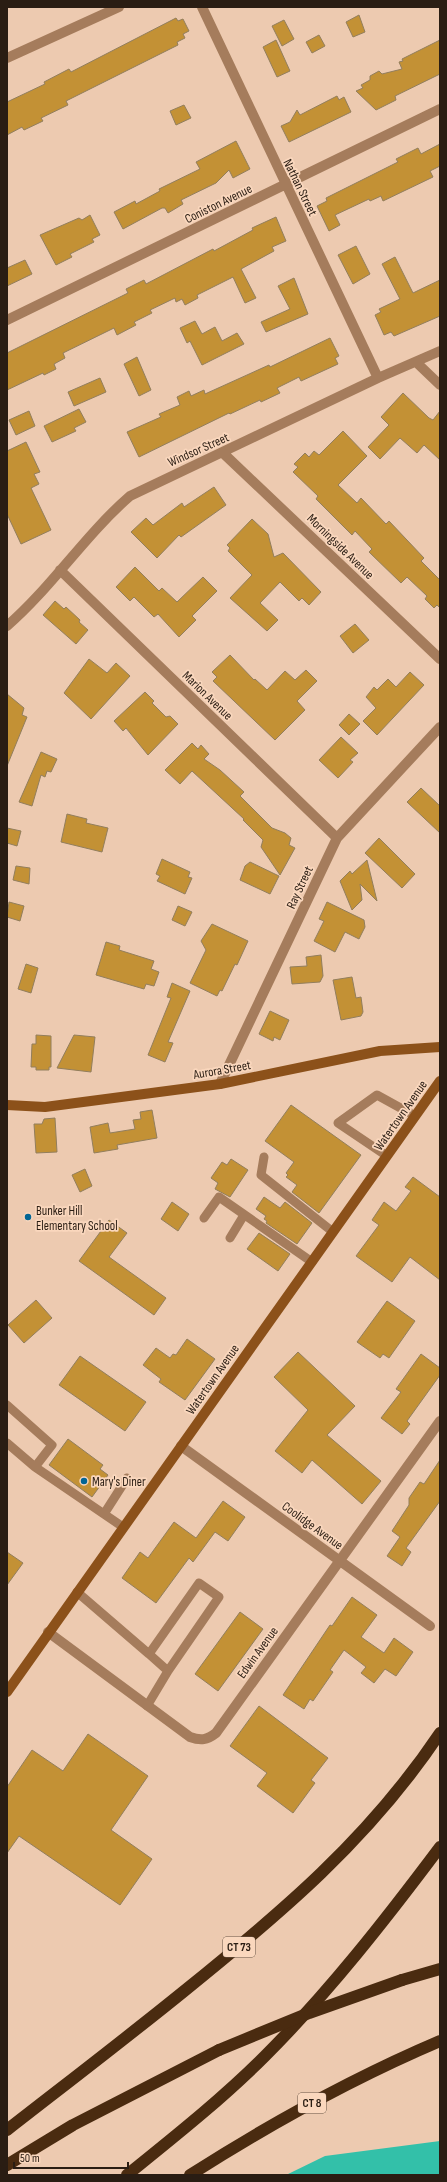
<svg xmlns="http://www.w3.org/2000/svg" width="447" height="2182" font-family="'Sofia Sans Condensed',sans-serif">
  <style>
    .water { fill: #33c0a9 }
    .building { fill: #c39135; stroke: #927e5d }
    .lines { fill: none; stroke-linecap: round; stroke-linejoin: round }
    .service { stroke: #a57c5c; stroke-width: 9 }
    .minor { stroke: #a57c5c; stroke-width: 10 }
    .secondary { stroke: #8c511a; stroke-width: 10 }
    .motorway { stroke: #4a2b10; stroke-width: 12 }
    .motorway-bridge { stroke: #4a2b10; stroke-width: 12 }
    .poi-dot { fill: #026594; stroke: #fad7bd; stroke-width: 1.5 }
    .labels { text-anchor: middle; stroke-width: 3.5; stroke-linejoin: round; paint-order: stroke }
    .shield { fill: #fad7bd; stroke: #685546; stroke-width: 1 }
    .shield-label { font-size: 12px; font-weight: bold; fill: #2a1d13 }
    .street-label { font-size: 13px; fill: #2a1d13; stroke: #fad7bd }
    .poi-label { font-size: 13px; fill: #2a1d13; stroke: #fad7bd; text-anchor: start }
  </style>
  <rect width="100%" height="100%" fill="#edcab0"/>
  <!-- water -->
  <path class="water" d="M440,2141V2175H286L325,2156Z"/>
  <!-- building -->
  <path class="building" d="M359,15L365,32L353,37L346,22Z
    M176,18L178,21L183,19L189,31L183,34L185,38L177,42L178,45L66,101L68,105L41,118L43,121L24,130L22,127L7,135V102L45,84L44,82L69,69L71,72Z
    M284,20L294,39L282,46L272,26Z
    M319,35L325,46L312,53L306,42Z
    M276,40L290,71L277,77L263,47Z
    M440,40V74L395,96L396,100L376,110L356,91L363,88L361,85L370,80V76L379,71L382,74L402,69L399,62L403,61L402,59Z
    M337,96L339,100L344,97L351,112L289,142L281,126L290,122L297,110L300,115Z
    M184,105L191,118L176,125L170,111Z
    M236,141L250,169L233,178L229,170L216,183L181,200L183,204L168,213L165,208H162L123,229L114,212L135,201L136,204L160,191L159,189L200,169L196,162Z
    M440,144V166L430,171L433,177L383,201L381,196L370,201L369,199L335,215L340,225L329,231L317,206L327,201L326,198L398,162L396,159L418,148L421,154Z
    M90,215L100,235L92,239L94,242L70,254L72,257L56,265L40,235L79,218L82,220Z
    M276,217L286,241L272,247L274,251L241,269L256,298L245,303L233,277L197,295L198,298L185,305L182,299L176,302L175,298L150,310L152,313L134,322L136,325L117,335L114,328L63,353L65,358L54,364L56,369L44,375L43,373L7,390V353L128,293L126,289L144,280L146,284L213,249L214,251L253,230L252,228Z
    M356,246L370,274L353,284L338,255Z
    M395,257L413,293L440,280V316L394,336L391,332L384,335L375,315L381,312L379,309L400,299L382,264Z
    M25,260L32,274L7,286V268Z
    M294,278L308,314L266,332L261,322L290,309L278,286Z
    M195,321L202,334L215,327L222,341L237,333L244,344L202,365L190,341L187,343L180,328Z
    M330,338L339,356L335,358L338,364L301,381L299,377L277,388L280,393L261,402L260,400L230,414L229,413L139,457L127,432L161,417L159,414L180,405L177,397L189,391L191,396L204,390L205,394L269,365L270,367Z
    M137,357L151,390L139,396L124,364Z
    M100,378L106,392L74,406L68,392Z
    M403,393L429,418L433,420L440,411V460L424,445L417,453L400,438L380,459L368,447L389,425L381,417Z
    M79,409L86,422L74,428L76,431L52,442L44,426Z
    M29,411L35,426L16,435L9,420Z
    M343,431L367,456L338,485L357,503L361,498L386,524L389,521L424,558L421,561L440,580V608L437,605L434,608L425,599L427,596L407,577L401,583L369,552L372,549L355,531L352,535L316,499L318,496L293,472L298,467L294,464L305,453L309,457L314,451L319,455Z
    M26,442L40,472L34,474L39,484L31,488L51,530L21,544L7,514V451Z
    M214,487L226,505L181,537L179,535L157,558L131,532L146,518L153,525L182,503L184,507Z
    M252,519L268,534L274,557L283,553L321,592L309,605L302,598L299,601L280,582L260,603L278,620L267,631L230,598L252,575L228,551L230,548L227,545Z
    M135,567L159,591L162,588L177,602L203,577L217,591L192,616L196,620L179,637L158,614L154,617L134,597L130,601L116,587Z
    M55,601L64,609L66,607L80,620L79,622L88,630L76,644L43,615Z
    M355,624L369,640L353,653L340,636Z
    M230,655L254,680L255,679L267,690L285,671L295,680L306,670L317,681L297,701L305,710L275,740L213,681L217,677L212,672Z
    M89,659L107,673L116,663L130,676L91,719L64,693Z
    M410,672L424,685L377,735L363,721L376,708L366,697L374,687L377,690L388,679L396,687Z
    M145,692L154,701L152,703L166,717L170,716L178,724L148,755L126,728L123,731L114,721Z
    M7,694L24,708L22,715L27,717L7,766Z
    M349,714L360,724L349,735L339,725Z
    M341,737L358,753L350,760L353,762L338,778L319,760Z
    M192,743L198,749L201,745L209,754L204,759L220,770L244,792L240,796L272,828L285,833L291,838L289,845L295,848L280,875L261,847L263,840L243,820L244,819L192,771L180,784L165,770Z
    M41,752L57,759L51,772L47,771L45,777L41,775L32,806L19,802Z
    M421,788L440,806V833L407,802Z
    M67,814L87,819L86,823L108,828L102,852L61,842Z
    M7,828L21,831L17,846L7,843Z
    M379,838L415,874L402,888L365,853Z
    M162,859L190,872L188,877L192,878L185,894L157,881L160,876L156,874Z
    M367,860L377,901L360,884L362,900L352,910L340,881L350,871L352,874Z
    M250,862L279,876L270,894L240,880L245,866Z
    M16,866L30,868L29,884L13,880Z
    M9,902L24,906L20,921L7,917Z
    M327,902L364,920L365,927L359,939L345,932L335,952L314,941L324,921L319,919Z
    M178,906L192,912L185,926L172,920Z
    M212,924L248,941L237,965L235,964L222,991L220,990L217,996L190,983L206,950L201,941Z
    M106,942L120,946L119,950L154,961L151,969L159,972L154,986L146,984L144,989L96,975Z
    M321,955L323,976L320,982L292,984L290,967L307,966L306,957Z
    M26,964L38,968L31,993L18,989Z
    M352,977L356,998L361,997L363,1012L361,1016L341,1020L333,980Z
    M172,983L190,991L168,1042L173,1043L165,1062L148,1055L171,998L167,997Z
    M270,1011L289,1020L280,1040L274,1037L273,1041L259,1034Z
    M36,1035L51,1036V1067H49V1070H36V1067H31L32,1044H36Z
    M74,1035L95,1037L91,1072L57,1068Z
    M291,1105L361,1155L319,1213L292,1192L297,1185L286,1177L288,1175L286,1173L294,1162L265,1141Z
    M152,1110L157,1138L117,1145L118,1149L94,1153L90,1127L108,1123L110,1133L135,1129L133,1120L141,1119L140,1112Z
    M55,1118L57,1152L36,1153L34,1124H42L44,1119Z
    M231,1159L248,1170L230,1197L215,1189L218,1183L211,1178L222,1162L227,1165Z
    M85,1169L92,1186L80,1192L72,1175Z
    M413,1177L440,1197V1280L410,1257L392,1282L356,1256L379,1225L372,1220L384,1202L396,1211L411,1191L405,1187Z
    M264,1197L280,1208L285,1202L312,1223L297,1244L266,1223L267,1221L264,1219L266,1216L256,1209Z
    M172,1202L189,1214L178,1231L161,1219Z
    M109,1220L127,1233L109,1257L166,1298L154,1315L79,1261Z
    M259,1233L290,1254L278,1271L247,1249Z
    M36,1300L52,1318L24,1343L8,1325Z
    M387,1301L415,1321L389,1358L383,1354L380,1358L357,1342Z
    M187,1339L215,1359L185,1400L159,1382L161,1379L143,1365L156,1348L170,1358L173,1354L176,1355Z
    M298,1352L355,1406L327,1435L381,1481L362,1504L312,1460L302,1473L275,1451L308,1410L274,1377Z
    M421,1354L440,1368V1375L407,1421L410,1424L402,1434L381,1418L401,1392L396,1389Z
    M80,1356L146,1402L125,1431L59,1385Z
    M68,1439L103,1465L100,1469L108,1475L92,1497L49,1465Z
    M440,1460V1501L406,1548L411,1552L402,1566L387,1556L400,1537L392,1531L409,1505V1498L420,1482L424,1484Z
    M223,1501L245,1517L228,1541L215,1532L193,1562L189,1558L156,1603L122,1578L140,1552L148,1558L174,1522L196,1538Z
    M7,1552L23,1563L7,1585Z
    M352,1597L377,1615L361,1637L384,1653L394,1638L413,1652L396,1676L385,1669L374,1683L361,1673L366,1667L344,1650L330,1670L333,1672L313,1701L310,1699L304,1709L283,1695L330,1625L332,1626Z
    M240,1612L263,1629L218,1691L195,1674Z
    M259,1706L328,1758L311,1780L315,1783L293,1813L257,1786L267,1773L230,1746Z
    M88,1734L148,1776L111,1830L152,1859L120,1905L19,1836L7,1853V1787L32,1750L63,1771Z"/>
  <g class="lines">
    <!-- service -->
    <path class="service" d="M387,1156L338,1123L377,1095L415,1116
      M264,1157L261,1175L333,1232
      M204,1218L219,1197L312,1262
      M230,1238L244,1215
      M7,1405L52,1445L35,1467L7,1443
      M35,1467L123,1527
      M104,1514L127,1478
      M77,1592L149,1654L199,1583L219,1597L168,1671L147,1706
      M149,1654L168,1671"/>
    <!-- minor -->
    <path class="minor" d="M202,7L378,378
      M7,58L119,7
      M7,320L440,109
      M417,363L440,385
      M223,453L440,659
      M60,570L337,838
      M7,626C52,587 85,535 130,496L378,378L440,351
      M220,1084L337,838L440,727
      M181,1446L430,1626
      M48,1632L190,1737C201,1741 207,1740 216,1733L440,1421"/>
    <!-- secondary -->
    <path class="secondary" d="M7,1105L45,1107L220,1084L380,1051L440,1047
      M7,1692L440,1081"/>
    <!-- motorway -->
    <path class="motorway" d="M402,1980L440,1969
      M7,2130C66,2084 125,2039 183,1992C281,1913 369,1839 440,1733
      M7,2165L73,2125L219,2050
      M127,2175C174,2137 222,2099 265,2056C329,1992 386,1919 440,1847
      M190,2175C270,2124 353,2078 440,2041"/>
    <!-- motorway-bridge -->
    <path class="motorway-bridge" d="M219,2050L309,2013L402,1980"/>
  </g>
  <!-- markers -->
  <g class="poi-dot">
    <circle cx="28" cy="1217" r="4"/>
    <circle cx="84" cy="1481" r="4"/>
  </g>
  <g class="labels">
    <!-- shield labels -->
    <g class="shield">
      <rect x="223" y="1937" width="32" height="20" rx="3"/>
      <rect x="298" y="2093" width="28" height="20" rx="3"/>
    </g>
    <g class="shield-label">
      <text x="239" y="1951">CT 73</text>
      <text x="312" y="2107">CT 8</text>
    </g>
    <!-- street labels -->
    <g class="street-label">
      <text transform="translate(301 187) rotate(64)" y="5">Nathan Street</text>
      <text transform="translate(218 203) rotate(-26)" y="5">Coniston Avenue</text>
      <text transform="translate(198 449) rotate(-24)" y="5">Windsor Street</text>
      <text transform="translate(341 546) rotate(44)" y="5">Morningside Avenue</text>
      <text transform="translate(208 695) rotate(44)" y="5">Marion Avenue</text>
      <text transform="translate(299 887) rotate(-65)" y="5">Ray Street</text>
      <text transform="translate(222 1069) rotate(-10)" y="5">Aurora Street</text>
      <text transform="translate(400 1115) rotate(-55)" y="5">Watertown Avenue</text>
      <text transform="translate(212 1379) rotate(-55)" y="5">Watertown Avenue</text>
      <text transform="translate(313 1525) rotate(36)" y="5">Coolidge Avenue</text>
      <text transform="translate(257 1652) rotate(-54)" y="5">Edwin Avenue</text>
    </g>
    <!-- poi labels -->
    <g class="poi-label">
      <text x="36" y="1215">Bunker Hill<tspan x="36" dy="15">Elementary School</tspan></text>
      <text x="92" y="1486">Mary's Diner</text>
    </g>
  </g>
  <!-- border -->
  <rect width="447" height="2182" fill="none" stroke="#2a1d13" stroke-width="16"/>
  <!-- scale -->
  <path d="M14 2162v6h114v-6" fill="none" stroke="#2a1d13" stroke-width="2"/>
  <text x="20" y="2162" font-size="12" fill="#2a1d13" stroke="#fad7bd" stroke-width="3" paint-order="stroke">50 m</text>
</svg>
